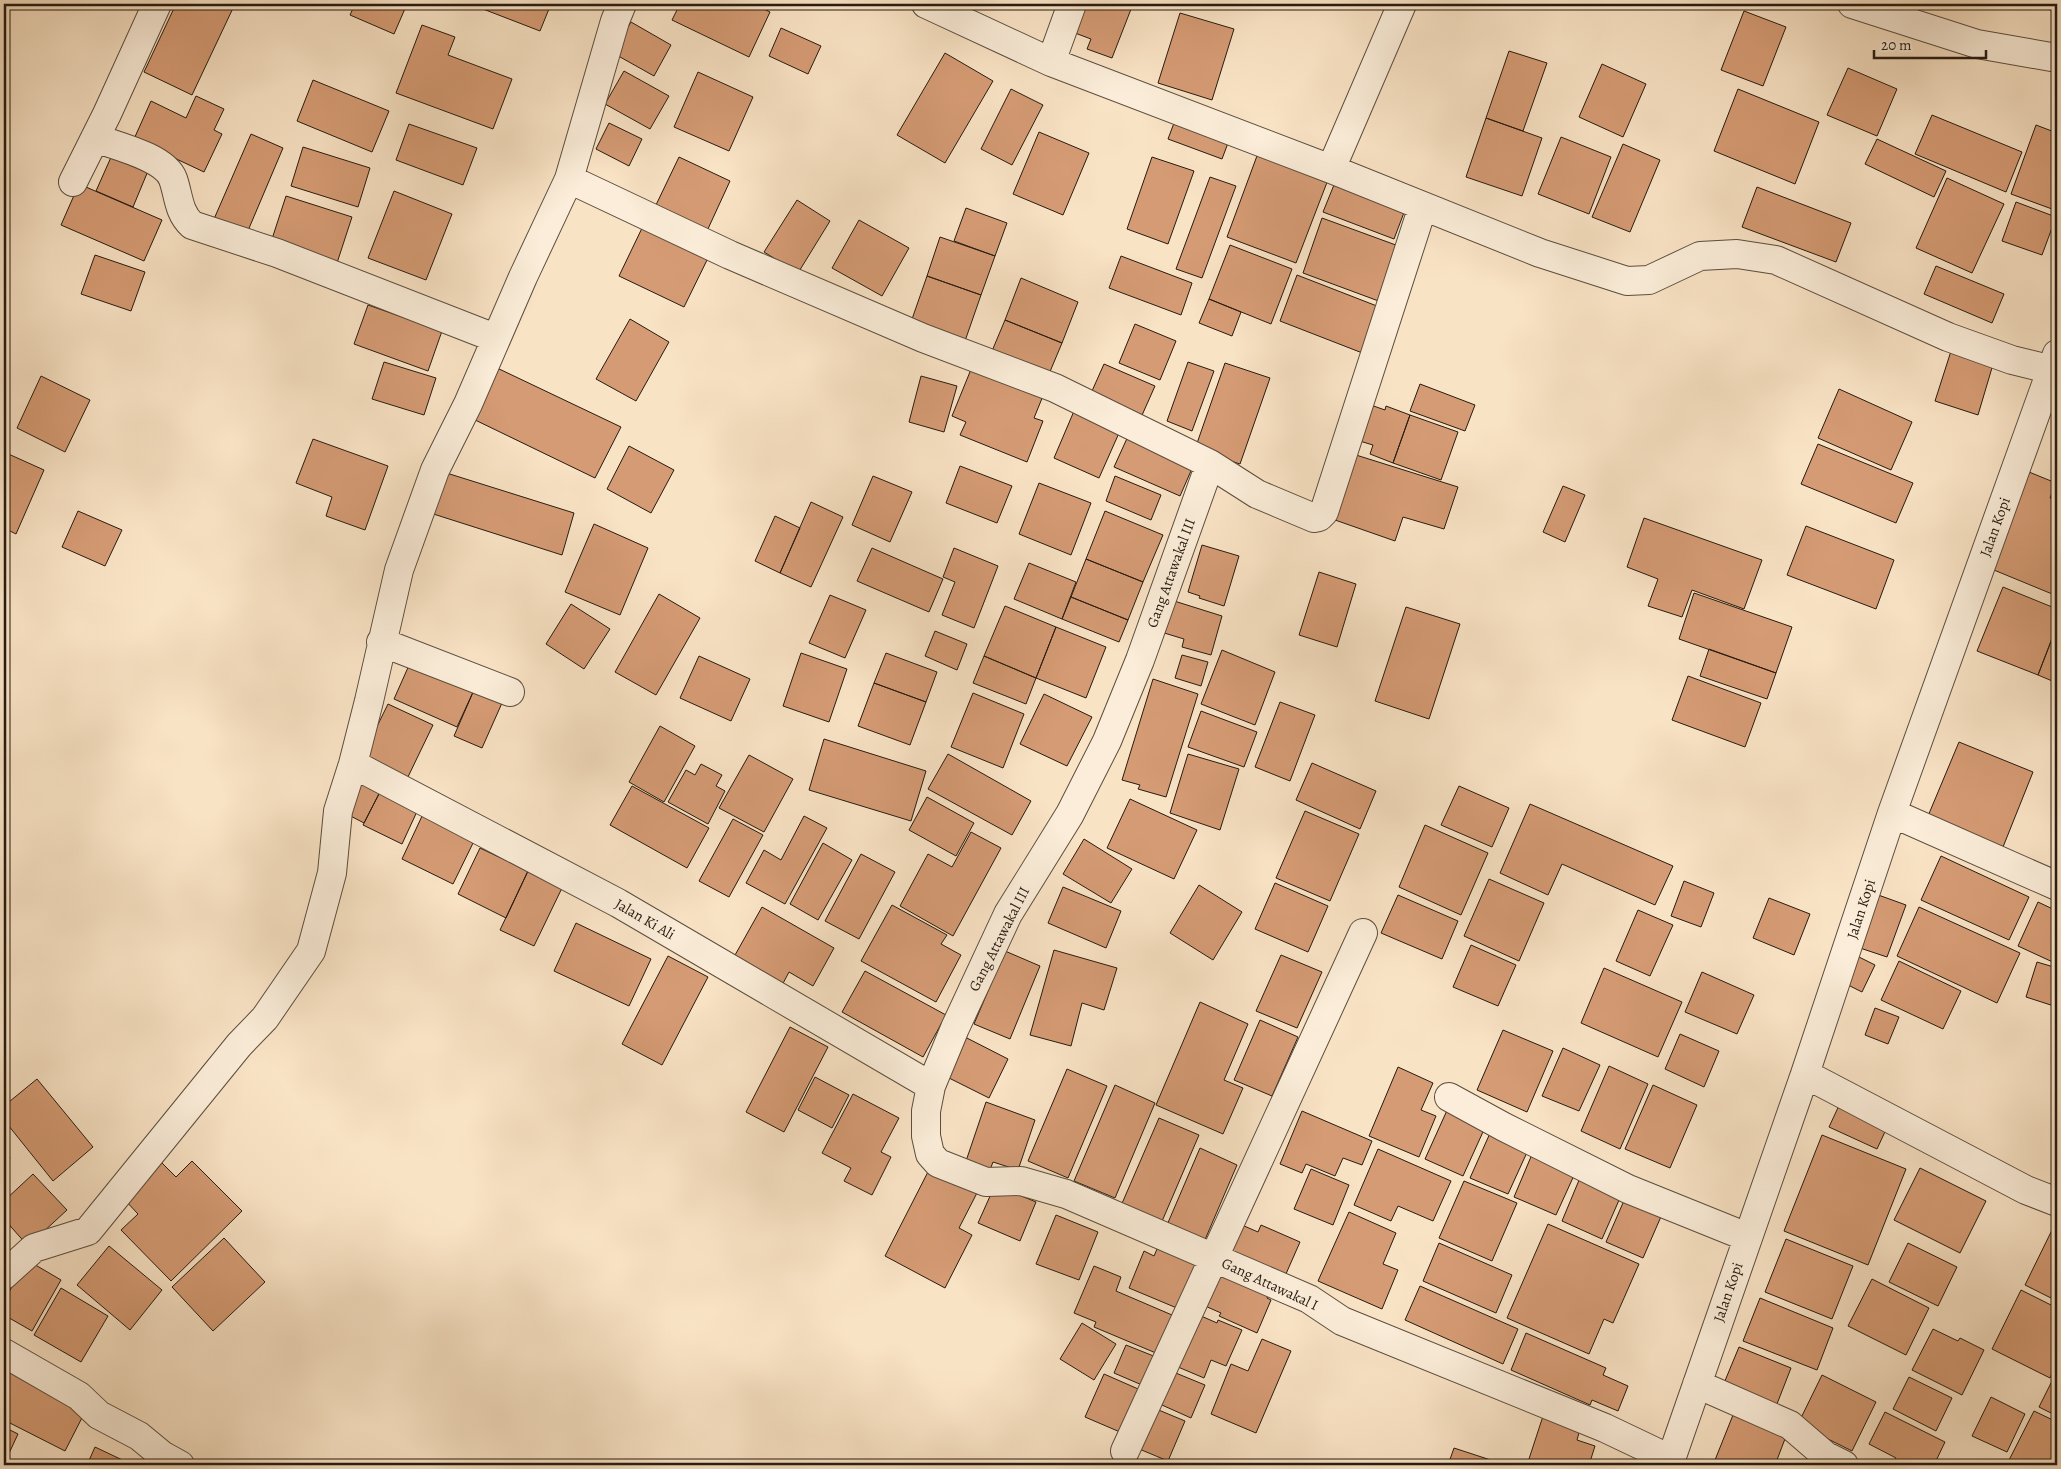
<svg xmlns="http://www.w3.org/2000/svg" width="2061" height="1469" font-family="Alegreya,serif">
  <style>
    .building { fill: #d59b74; stroke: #261b11 }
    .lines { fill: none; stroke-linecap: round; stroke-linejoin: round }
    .street-casing { stroke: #5b4d3e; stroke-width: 30 }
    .street { stroke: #fbedd9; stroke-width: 28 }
    .labels { text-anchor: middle; stroke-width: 4; stroke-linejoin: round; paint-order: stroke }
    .street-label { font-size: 15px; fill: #261b11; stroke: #fbedd9 }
  </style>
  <rect width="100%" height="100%" fill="#f9e3c5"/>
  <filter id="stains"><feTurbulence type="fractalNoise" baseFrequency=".004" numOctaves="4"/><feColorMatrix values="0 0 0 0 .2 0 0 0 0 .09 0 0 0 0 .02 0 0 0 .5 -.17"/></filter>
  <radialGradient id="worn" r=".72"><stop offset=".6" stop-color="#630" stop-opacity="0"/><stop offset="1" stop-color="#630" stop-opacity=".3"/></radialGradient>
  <!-- building -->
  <path class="building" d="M176,4H229L234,6L192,95L144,72Z
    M355,4H407L394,34L350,15Z
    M470,4H551L540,31Z
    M680,4H754L770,12L749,57L672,20Z
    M1086,4H1133L1112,58L1087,49L1091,39L1075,33Z
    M2032,4H2057V12Z
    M1744,11L1786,27L1763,86L1721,70Z
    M1180,13L1234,29L1212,100L1158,83Z
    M631,22L671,45L654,76L613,53Z
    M422,25L455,37L448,55L512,79L493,129L396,93Z
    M781,28L821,46L808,74L769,56Z
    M1509,51L1547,63L1523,131L1486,118Z
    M945,53L993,81L945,163L897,135Z
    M1602,64L1646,84L1623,137L1579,117Z
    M1848,68L1897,89L1877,136L1827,115Z
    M624,71L669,96L650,129L605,104Z
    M698,72L753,97L729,151L674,127Z
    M313,80L389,111L372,152L297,121Z
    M1011,89L1043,105L1012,165L981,149Z
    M1738,89L1819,122L1795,184L1714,151Z
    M196,96L224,109L214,130L222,134L204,172L134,139L151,101L186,118Z
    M1177,115L1231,135L1222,159L1168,139Z
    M1932,115L2022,152L2006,192L1915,154Z
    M1486,118L1542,138L1522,196L1466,177Z
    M609,123L642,139L629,166L596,149Z
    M409,124L477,148L463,185L396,160Z
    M2036,125L2057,133V194L2052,209L2011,194Z
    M1039,132L1089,153L1063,215L1013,194Z
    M251,134L283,148L247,233L214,219Z
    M1561,137L1611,157L1589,214L1538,194Z
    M1877,139L1946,171L1934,197L1865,164Z
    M1623,144L1660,160L1630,232L1592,217Z
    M1261,145L1331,172L1296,263L1227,237Z
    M303,147L370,168L358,207L291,186Z
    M112,155L148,171L133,207L96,191Z
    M679,157L730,181L707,231L655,207Z
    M1152,157L1194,171L1168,244L1127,229Z
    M1338,175L1408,202L1394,239L1323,212Z
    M1210,177L1236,186L1202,278L1176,269Z
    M1947,178L2004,204L1972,273L1916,248Z
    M79,184L162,220L144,261L61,225Z
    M1757,187L1851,223L1836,262L1742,227Z
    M394,191L452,214L426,280L368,258Z
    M286,196L352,217L337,263L271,242Z
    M797,200L830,221L798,273L764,252Z
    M2016,202L2056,217L2042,255L2002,241Z
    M966,208L1007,223L995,256L954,241Z
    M1322,218L1404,248L1384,303L1303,273Z
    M859,220L909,248L882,296L832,268Z
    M644,224L709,256L684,307L619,276Z
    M940,237L995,256L981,295L927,276Z
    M1230,245L1292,269L1271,324L1209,299Z
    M95,255L145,272L131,311L81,294Z
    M1121,256L1192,283L1181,315L1109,288Z
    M1936,266L2004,294L1992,323L1924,294Z
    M1297,275L1382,308L1365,354L1280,321Z
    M927,276L981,295L965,341L911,322Z
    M1021,278L1078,302L1062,343L1005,320Z
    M1209,299L1241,312L1232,336L1199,323Z
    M368,305L442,331L428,371L354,344Z
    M630,319L669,342L636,401L596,379Z
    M1005,320L1062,343L1049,374L992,351Z
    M1135,324L1176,341L1160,380L1119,363Z
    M1952,348L1994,361L1978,415L1935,401Z
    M384,362L436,378L424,415L372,399Z
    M974,362L1045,391L1034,418L1043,421L1027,462L960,435L966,422L952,416Z
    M1188,362L1214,371L1192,431L1167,421Z
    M1225,363L1270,378L1240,464L1195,449Z
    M1104,364L1155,386L1139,422L1088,400Z
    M495,367L621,427L595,478L471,418Z
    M41,376L90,400L65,452L17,428Z
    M921,376L957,386L944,432L909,422Z
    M1420,384L1475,405L1465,431L1410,411Z
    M1839,389L1912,422L1891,470L1818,438Z
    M1365,403L1385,410L1386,406L1410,415L1393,463L1370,454L1373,445L1353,439Z
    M1077,404L1123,424L1099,478L1054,458Z
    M1410,415L1458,432L1441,480L1393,463Z
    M1129,434L1194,464L1180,496L1114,467Z
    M313,439L388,466L365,530L326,516L332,497L296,483Z
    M1818,444L1913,483L1896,523L1801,484Z
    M629,446L674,470L651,513L607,489Z
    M4,452L44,470L16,534L4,528Z
    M1356,455L1458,487L1444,529L1403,517L1395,541L1335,520Z
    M960,466L1012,486L997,523L946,503Z
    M437,470L574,513L562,555L424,511Z
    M2029,472L2056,483L2050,498L2057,501V511L2054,519L2057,520V596L1989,568Z
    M873,476L912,492L890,542L852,525Z
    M1115,476L1161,495L1151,520L1106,501Z
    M1039,483L1091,503L1071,555L1019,534Z
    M1563,486L1585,495L1565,542L1543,532Z
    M811,502L843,517L811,587L780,573Z
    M78,511L122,530L105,566L62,547Z
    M1105,511L1163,535L1143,582L1086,559Z
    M775,516L800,528L780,573L755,561Z
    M1644,518L1762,560L1744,609L1692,590L1682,617L1648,606L1658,579L1627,567Z
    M594,524L648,548L620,615L565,592Z
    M1806,526L1894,560L1876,609L1787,575Z
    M1202,545L1239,556L1224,606L1199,598L1200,596L1188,592Z
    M872,548L943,579L929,612L857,581Z
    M954,548L998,566L974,628L942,615L955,582L943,577Z
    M1086,559L1143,582L1128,620L1071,597Z
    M1029,563L1076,582L1062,619L1014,599Z
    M1319,572L1356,584L1337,647L1299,635Z
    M2003,587L2057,609V625L2038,675L1977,651Z
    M1694,593L1792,627L1776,673L1679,639Z
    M659,594L700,618L656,695L615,672Z
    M830,595L866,610L845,658L809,643Z
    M1071,597L1128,620L1119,642L1062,619Z
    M1171,600L1222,616L1211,655L1182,647L1184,639L1161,632Z
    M571,604L610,629L584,669L546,644Z
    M1005,606L1056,627L1036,678L984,656Z
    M1406,607L1460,624L1429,719L1375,701Z
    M1056,627L1106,647L1086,698L1036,678Z
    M935,631L967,644L957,670L925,656Z
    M2054,634L2057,635V683L2038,675Z
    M1709,649L1776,673L1767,699L1700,676Z
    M1222,650L1275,672L1255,725L1201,704Z
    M801,653L847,669L829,722L783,706Z
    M886,653L937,672L926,702L874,683Z
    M1182,655L1208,662L1201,686L1175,678Z
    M699,656L750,679L731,721L680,698Z
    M984,656L1036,678L1026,704L973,683Z
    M410,663L474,690L457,727L394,699Z
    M1688,676L1761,703L1745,747L1672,720Z
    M1153,679L1198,694L1166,797L1138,789L1140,785L1122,780Z
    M874,683L926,702L910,745L858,726Z
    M474,690L502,703L482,748L454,736Z
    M973,693L1024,714L1003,768L951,747Z
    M1044,694L1092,717L1067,766L1020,744Z
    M1280,702L1315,715L1290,781L1255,767Z
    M388,704L433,725L406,781L361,759Z
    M1201,711L1257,732L1244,767L1188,747Z
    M660,726L695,746L664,802L629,782Z
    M824,739L926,771L911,821L809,790Z
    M1959,742L2033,772L2003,847L1928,816Z
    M948,754L1031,801L1012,835L928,789Z
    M1188,754L1239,769L1220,830L1170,813Z
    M749,755L793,779L764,832L719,808Z
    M1312,763L1376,791L1360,829L1296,800Z
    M701,764L722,775L716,786L725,791L708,824L668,802L686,770L695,775Z
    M357,773L383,786L364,823L339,810Z
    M383,786L420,805L402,844L363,825Z
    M632,786L709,828L687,868L610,825Z
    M1459,786L1509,808L1492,847L1441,825Z
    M927,797L974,823L956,856L909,830Z
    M1130,799L1197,830L1174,879L1107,848Z
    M1530,804L1673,866L1655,905L1562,864L1548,895L1500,873Z
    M1305,811L1359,834L1330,901L1276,878Z
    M423,814L475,839L453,884L402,859Z
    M804,816L827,828L785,904L746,883L764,850L781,860Z
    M733,819L763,835L729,897L699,881Z
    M1425,825L1488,853L1461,915L1399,887Z
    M971,832L1001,848L953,936L900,906L928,854L952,867Z
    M1084,839L1132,869L1111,903L1063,874Z
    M823,843L852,860L818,920L790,904Z
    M480,848L528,871L506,918L458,894Z
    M861,854L895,872L859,939L825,921Z
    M1941,856L2029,897L2009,940L1921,900Z
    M528,871L562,888L534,946L500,930Z
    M1489,879L1544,903L1519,961L1464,936Z
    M1684,881L1714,893L1701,927L1671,916Z
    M1275,883L1328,906L1308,952L1255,929Z
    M1199,885L1242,912L1213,960L1170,933Z
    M1063,887L1121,911L1106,948L1048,923Z
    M1870,892L1906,905L1887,957L1851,945Z
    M1398,895L1458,921L1442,959L1381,933Z
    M1769,898L1810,914L1794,955L1753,938Z
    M2038,902L2057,911V964L2018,946Z
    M892,905L947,935L941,944L961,955L936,1002L861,961Z
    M762,907L834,948L813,986L789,972L779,991L730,964Z
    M1919,907L2020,953L1997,1003L1897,956Z
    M1638,910L1673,925L1650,976L1616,961Z
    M576,923L651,959L629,1006L554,971Z
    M1471,945L1516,965L1498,1006L1453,987Z
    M1054,950L1117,968L1104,1010L1082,1003L1071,1046L1030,1035Z
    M1005,951L1040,966L1010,1039L974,1024Z
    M1851,953L1875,965L1862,992L1838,980Z
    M1281,955L1322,972L1297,1028L1256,1011Z
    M668,956L708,977L662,1065L622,1044Z
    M1899,961L1961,991L1943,1029L1881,1000Z
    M2037,962L2057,968V1007L2026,997Z
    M1604,968L1682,1002L1658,1057L1581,1023Z
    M865,971L946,1015L923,1057L842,1012Z
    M1702,972L1754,995L1737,1034L1685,1012Z
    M1200,1002L1248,1024L1224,1080L1243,1088L1223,1134L1156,1105Z
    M1875,1008L1899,1017L1888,1044L1865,1035Z
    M1260,1020L1298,1037L1272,1096L1234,1080Z
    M790,1027L828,1047L784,1132L746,1112Z
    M1503,1030L1553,1051L1527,1112L1477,1090Z
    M1680,1034L1719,1051L1704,1087L1665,1069Z
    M961,1035L1008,1059L989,1098L941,1074Z
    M1563,1048L1600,1065L1579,1111L1542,1096Z
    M1609,1066L1648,1084L1620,1149L1581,1131Z
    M1398,1067L1433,1083L1421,1110L1436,1116L1419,1157L1369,1136Z
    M1067,1069L1107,1086L1068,1178L1028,1161Z
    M815,1077L849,1095L832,1128L798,1110Z
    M37,1079L93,1147L53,1181L4,1120V1106Z
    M1115,1085L1155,1103L1115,1198L1074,1181Z
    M1653,1085L1697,1105L1670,1168L1625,1149Z
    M853,1094L899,1118L881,1152L891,1157L872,1195L844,1181L851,1168L822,1153Z
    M1842,1099L1890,1121L1877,1149L1829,1127Z
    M986,1102L1035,1120L1018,1170L993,1162L988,1175L964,1167Z
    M1449,1106L1487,1123L1463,1176L1425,1159Z
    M1302,1111L1372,1141L1362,1165L1343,1158L1335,1176L1306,1164L1302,1173L1280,1164Z
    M1159,1118L1199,1135L1160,1226L1120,1208Z
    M1491,1131L1529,1148L1508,1194L1470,1178Z
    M1822,1135L1906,1169L1868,1265L1784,1231Z
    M1200,1148L1237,1165L1204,1242L1167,1225Z
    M1378,1149L1451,1181L1433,1221L1398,1206L1391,1221L1354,1205Z
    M1533,1152L1576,1171L1556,1215L1514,1197Z
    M4,1154L10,1157L4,1171Z
    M192,1161L242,1211L171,1281L121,1230L138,1214L124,1199L161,1162L176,1177Z
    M931,1166L978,1191L959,1228L972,1235L945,1288L885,1256Z
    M1920,1168L1986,1201L1960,1253L1894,1220Z
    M1311,1169L1349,1185L1333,1225L1294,1209Z
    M1582,1173L1623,1191L1602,1239L1562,1221Z
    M33,1174L67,1210L28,1246L4,1219V1201Z
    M1464,1181L1517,1203L1492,1261L1439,1238Z
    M995,1185L1036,1202L1020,1241L978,1223Z
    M1626,1196L1663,1212L1643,1258L1606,1242Z
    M1349,1212L1396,1233L1383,1264L1398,1270L1382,1309L1318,1281Z
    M1056,1215L1098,1232L1079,1280L1036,1264Z
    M1235,1222L1258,1232L1261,1225L1300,1242L1282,1283L1222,1252Z
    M1548,1224L1639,1264L1613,1323L1604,1319L1589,1354L1507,1318Z
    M2053,1228L2057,1231V1301L2025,1285Z
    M224,1238L265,1282L213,1331L172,1287Z
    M1786,1239L1853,1266L1832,1319L1765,1292Z
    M1161,1240L1205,1258L1184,1311L1129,1288L1144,1251L1154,1256Z
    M1439,1243L1512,1275L1496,1313L1423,1281Z
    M1908,1243L1957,1267L1938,1306L1889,1282Z
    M109,1246L162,1290L130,1330L77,1285Z
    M27,1260L61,1280L32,1331L4,1315V1301Z
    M1213,1261L1271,1286L1267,1298L1271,1300L1257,1333L1219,1316L1221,1313L1196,1302Z
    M1094,1266L1121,1277L1116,1291L1179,1318L1163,1356L1094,1327L1096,1322L1074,1313Z
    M1872,1279L1929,1308L1906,1355L1848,1326Z
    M1420,1286L1518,1329L1503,1364L1405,1320Z
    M61,1288L108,1316L81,1362L34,1335Z
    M2021,1290L2057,1308V1362L2050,1378L1992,1349Z
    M1760,1298L1833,1328L1817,1370L1743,1341Z
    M1192,1312L1217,1323L1218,1320L1242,1330L1226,1366L1211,1360L1204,1378L1171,1364Z
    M1082,1323L1116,1344L1094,1380L1060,1359Z
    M1933,1329L1958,1341L1960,1338L1984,1350L1962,1395L1912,1370Z
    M1526,1333L1606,1368L1603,1375L1628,1386L1618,1411L1592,1400L1590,1405L1511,1370Z
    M1262,1339L1291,1351L1256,1433L1211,1414L1231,1364L1248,1371Z
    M1126,1345L1161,1359L1149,1388L1114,1373Z
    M1739,1347L1791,1368L1775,1409L1722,1388Z
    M4,1362L88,1406L65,1451L4,1420Z
    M1166,1369L1205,1385L1191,1418L1153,1401Z
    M2057,1371V1416L2039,1407Z
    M1104,1374L1145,1392L1127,1435L1085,1417Z
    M1822,1375L1876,1402L1852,1451L1798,1424Z
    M1909,1377L1952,1398L1936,1431L1893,1409Z
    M1991,1397L2025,1414L2007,1452L1972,1436Z
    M1149,1406L1185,1421L1168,1461L1132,1446Z
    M1545,1410L1582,1422L1577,1440L1595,1446L1589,1465H1527Z
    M1735,1410L1788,1431L1775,1465H1713Z
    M2034,1411L2057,1422V1447L2048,1465H2009L2007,1464Z
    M1885,1412L1945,1442L1934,1465H1893L1896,1458L1869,1444Z
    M4,1427L18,1434L4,1464Z
    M95,1447L133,1465H87Z
    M1454,1448L1506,1465H1448Z"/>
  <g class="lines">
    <!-- street casing -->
    <g class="street-casing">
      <path id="street" d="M926,4L1051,62L1331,169L1540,253L1627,281L1649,280L1700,256L1737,254L1776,260L1948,337L2012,360L2057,371
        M1852,4L1977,44L2057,58
        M1051,62L1072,4
        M95,138C116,146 165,157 173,179C179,196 178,212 192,225L277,253L495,338
        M1331,169L1402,4
        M569,179L730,255L923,338L1055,388L1210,464
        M73,182L107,114L157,4
        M1423,206L1324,512L1319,517L1314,518L1257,494L1210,464L1140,660L1107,741L1070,814L1008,914L955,1028L931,1086L926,1111V1136L930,1154L938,1163L986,1182L1021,1181L1066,1194L1309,1299L1342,1321L1605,1428L1670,1459
        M381,642L510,692
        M353,764L618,903L931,1086
        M1892,813L2057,886
        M1805,1074L2026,1190L2057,1202
        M1449,1097L1504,1127L1628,1189L1747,1237
        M4,1275L34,1248L88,1231L239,1045L265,1018L311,951L332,873L338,811L353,764L369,701L399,570L435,470L468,404L523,277L569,179L615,21L622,4
        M4,1353L79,1396L99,1415L139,1436L162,1455L180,1465
        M1697,1384L1790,1425L1826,1456L1844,1465
        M1125,1451L1363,933
        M1669,1465L1805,1074L1892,813L2057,354"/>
    </g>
    <!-- street -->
    <use href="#street" class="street"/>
  </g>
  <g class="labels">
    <!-- street labels -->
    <g class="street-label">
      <text transform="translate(1995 527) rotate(-70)" y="5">Jalan Kopi</text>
      <text transform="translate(1171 573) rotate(-70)" y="5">Gang Attawakal III</text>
      <text transform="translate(1861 909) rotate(-72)" y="5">Jalan Kopi</text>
      <text transform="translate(645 919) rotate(30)" y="5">Jalan Ki Ali</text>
      <text transform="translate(999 939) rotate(-63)" y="5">Gang Attawakal III</text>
      <text transform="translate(1270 1284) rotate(25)" y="5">Gang Attawakal I</text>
      <text transform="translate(1728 1292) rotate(-71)" y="5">Jalan Kopi</text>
    </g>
  </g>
  <!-- margin -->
  <rect width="2061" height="1469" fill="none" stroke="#f9e3c5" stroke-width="20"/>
  <rect x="5" y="5" width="2051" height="1459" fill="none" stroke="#261b11" stroke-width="2.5"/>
  <rect x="10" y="10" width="2041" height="1449" fill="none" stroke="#261b11"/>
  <!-- scale -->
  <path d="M1874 50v8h112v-8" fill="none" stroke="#261b11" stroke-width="2.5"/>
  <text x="1881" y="50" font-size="15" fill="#261b11" stroke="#fbedd9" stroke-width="4" paint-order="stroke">20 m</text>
  <rect width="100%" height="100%" filter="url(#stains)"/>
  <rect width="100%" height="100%" fill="url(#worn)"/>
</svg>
